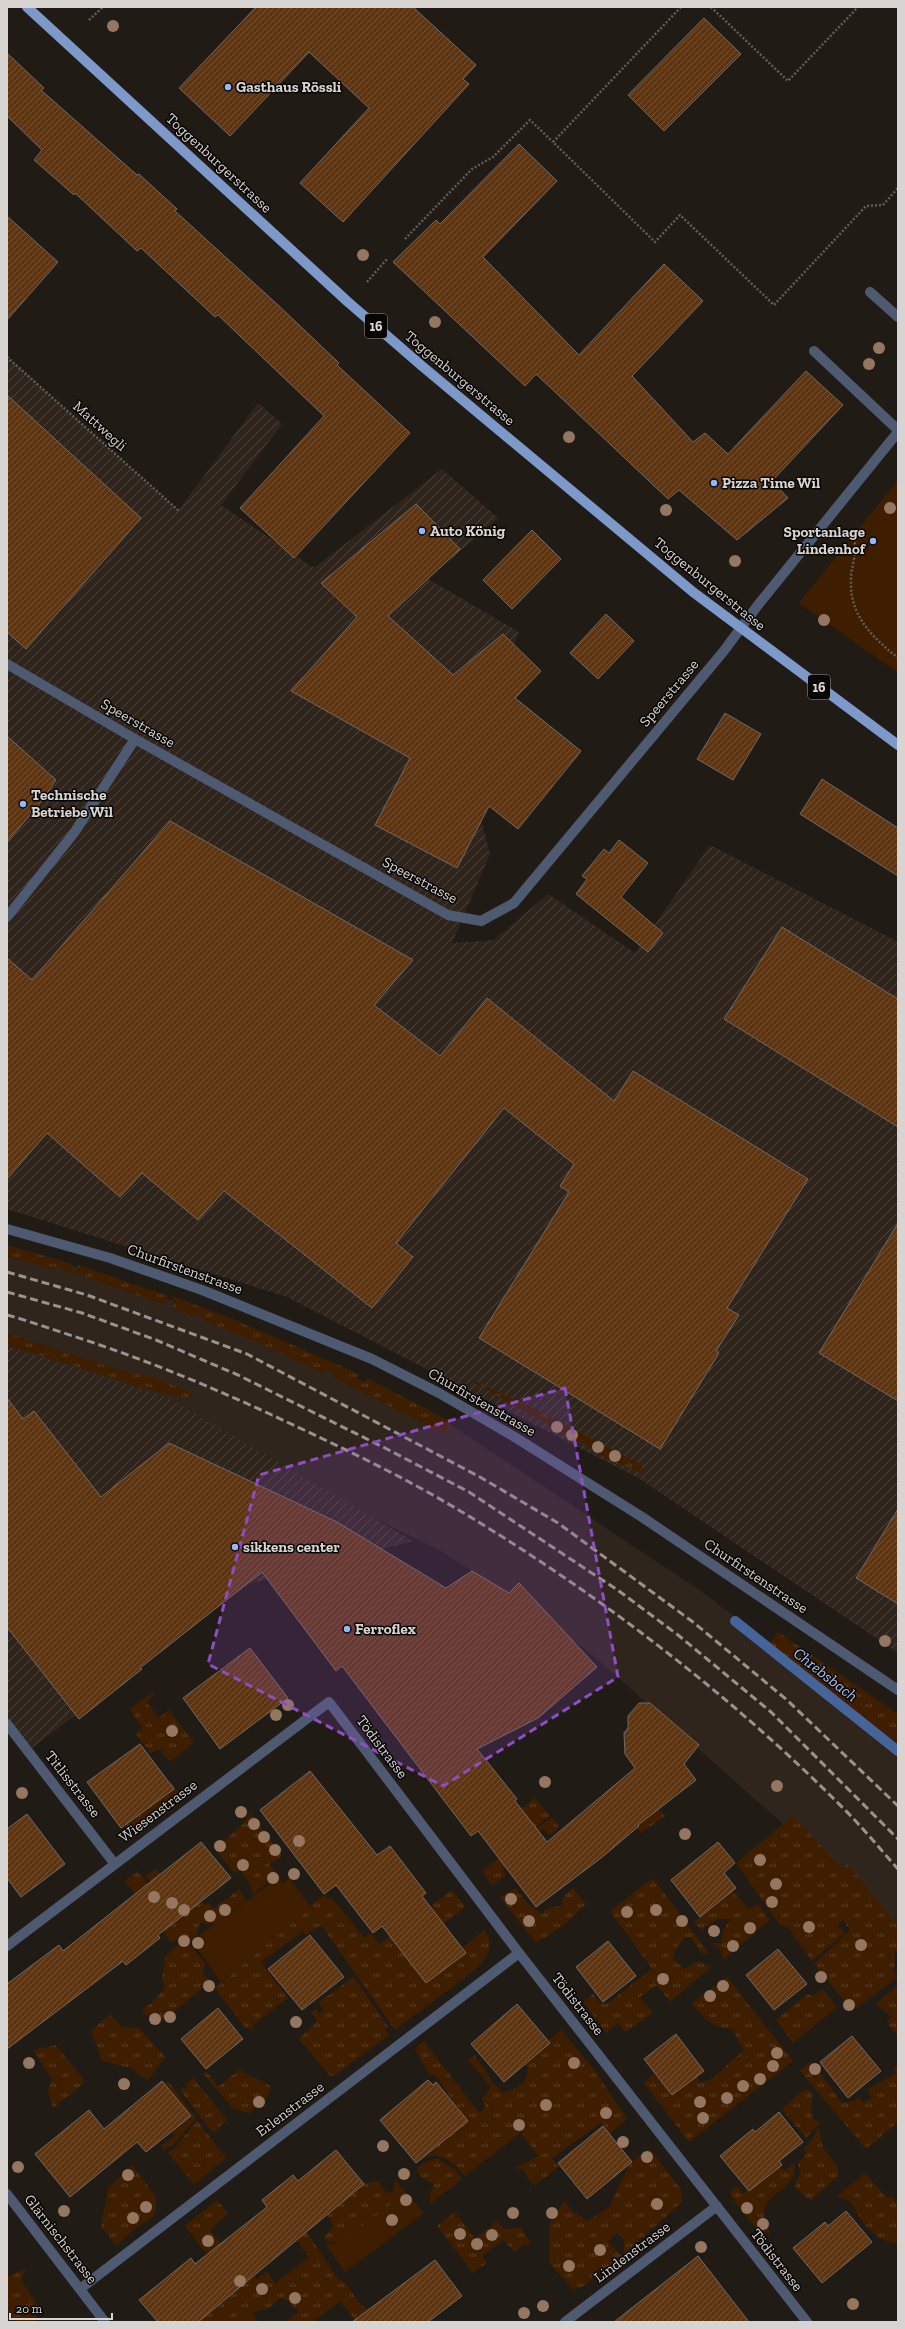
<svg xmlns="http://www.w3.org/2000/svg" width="905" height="2329" font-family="'Zilla Slab',serif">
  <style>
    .built { fill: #2f251d }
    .industrial { fill: url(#industrial-furrows) }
    .grass { fill: url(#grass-tufts) }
    .green { fill: #3f1e00 }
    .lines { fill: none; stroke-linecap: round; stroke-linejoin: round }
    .stream { stroke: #45649a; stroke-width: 10 }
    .building { fill: url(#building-hatch); stroke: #706964 }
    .path { stroke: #625d58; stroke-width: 2.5; stroke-dasharray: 2 2; stroke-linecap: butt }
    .minor { stroke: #4d5a72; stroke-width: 10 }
    .major { stroke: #7d99ca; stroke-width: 10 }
    .rail { stroke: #989390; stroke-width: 3; stroke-dasharray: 8 4; stroke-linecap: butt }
    .tree { fill: #957761 }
    .marked { fill: #8e4ec3; fill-opacity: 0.2; stroke: #8e4ec3; stroke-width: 3; stroke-dasharray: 8 5; stroke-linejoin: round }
    .poi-dot { fill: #91b8fd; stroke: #080605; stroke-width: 1.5 }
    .labels { text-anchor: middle; stroke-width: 3; stroke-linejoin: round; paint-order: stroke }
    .shield { fill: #080605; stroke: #9a9694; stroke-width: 1 }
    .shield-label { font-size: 14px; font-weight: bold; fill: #d8d4d1 }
    .poi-label { font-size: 15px; font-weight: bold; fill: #d8d4d1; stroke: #080605; text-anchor: start }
    .street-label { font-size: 15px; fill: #d8d4d1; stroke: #080605 }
    .water-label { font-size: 16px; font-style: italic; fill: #a8c3f3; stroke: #080605 }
  </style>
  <defs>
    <pattern id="industrial-furrows" width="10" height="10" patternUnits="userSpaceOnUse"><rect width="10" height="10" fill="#2f251d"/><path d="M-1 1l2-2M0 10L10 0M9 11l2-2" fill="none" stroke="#4c443d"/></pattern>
    <pattern id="grass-tufts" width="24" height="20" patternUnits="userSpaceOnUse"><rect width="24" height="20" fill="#3f1e00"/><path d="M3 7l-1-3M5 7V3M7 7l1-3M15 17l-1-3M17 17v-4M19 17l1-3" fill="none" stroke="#5a3e24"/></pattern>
    <pattern id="building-hatch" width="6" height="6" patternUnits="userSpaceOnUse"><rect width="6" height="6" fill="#5e3512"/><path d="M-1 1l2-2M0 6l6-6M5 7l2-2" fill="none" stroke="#745133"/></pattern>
  </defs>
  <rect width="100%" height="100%" fill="#211b16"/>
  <!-- built -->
  <path class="built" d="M7,1246L83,1269L250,1328L442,1419L704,1593L769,1644L898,1760V1945L809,1847L588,1651L445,1553L157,1411L47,1360L7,1345Z"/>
  <!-- industrial -->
  <path class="industrial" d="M7,357L178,511L258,403L282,424L221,505L314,568L442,469L498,518L428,579L519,632L469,774L490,854L452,943L494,940L548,894L635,953L710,845L898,942V1653L640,1479L287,1297L7,1209Z
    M7,1346L167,1397L413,1541L248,1584L28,1751L7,1727Z"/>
  <!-- grass -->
  <path class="grass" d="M7,1245L72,1264L70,1270L77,1272L78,1265L168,1296L165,1305L79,1275L62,1271L63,1267L58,1266L57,1270L7,1257Z
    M172,1296L235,1320L359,1374L357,1381L364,1383L367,1378L451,1422L445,1434L332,1377L334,1373L326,1370L325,1374L254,1341L201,1320L203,1317L195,1313L193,1317L171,1306L174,1305L176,1300L172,1299Z
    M7,1333L121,1370L155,1378L190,1392L189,1398L157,1392L7,1345Z
    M475,1381L547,1415L643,1466L639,1472L607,1458L475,1383Z
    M778,1632L898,1714V1760L769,1644Z
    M153,1692L155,1694L147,1702L158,1718L169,1710L194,1742L170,1762L160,1749L150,1753L136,1734L142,1728L130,1709Z
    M169,1780L180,1794L135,1828L125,1825L119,1818Z
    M642,1788L665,1816L641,1833L619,1804Z
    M535,1798L550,1816L501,1854L498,1827Z
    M250,1812L281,1854L280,1858L269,1865L278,1874L253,1894L248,1881L240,1870L235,1874L218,1853L226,1839L245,1822Z
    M793,1816L842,1868L848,1864L898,1926V1950L895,1952L894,1971L898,1977L857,2008L843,1999L814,1964L850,1930L843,1920L837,1925L845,1933L812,1961L788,1927L781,1926L736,1863Z
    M552,1817L559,1827L550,1835L542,1828L533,1844L502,1869L506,1875L492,1885L482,1871Z
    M156,1868L186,1907L198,1898L205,1905L209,1903L214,1909L239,1889L246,1900L215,1924L200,1923L196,1937L192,1941L184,1934L172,1943L125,1881L137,1871L159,1895L160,1893L145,1876Z
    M653,1878L709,1954L700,1952L691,1937H685L675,1950L673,1959L684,1969L698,1961L711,1967L670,2002L657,1985L640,1997L653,2013L626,2032L617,2023L607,2033L583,2002L593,1994L600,2003L607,2004L652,1969L610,1911Z
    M515,1888L530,1906L542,1914L545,1910L557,1906L561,1907L563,1897L573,1888L586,1904L563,1926L536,1943L500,1897Z
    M452,1890L465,1907L404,1954L426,1983L466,1953L462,1948L484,1930C496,1945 487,1958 475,1970L395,2030L321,1925L306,1935L303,1931L261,1962L288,1998L252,2026L255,2030L245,2028L215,1988L324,1895L328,1899L331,1897L364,1938L370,1933L380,1944Z
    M733,1891L748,1909L758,1904L770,1920L723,1960L721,1950L712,1943H721L723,1930L731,1919H718L701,1930L694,1922Z
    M187,1942L206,1964L202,1974L211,1981L156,2026L142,2010L151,2003L165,1988L162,1977L165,1963L164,1958L178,1945Z
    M354,1977L388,2027L385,2029L389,2035L334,2076H330L299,2039L317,2021L311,2012L316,2009L319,2014L323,2010L319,2002Z
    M727,1977L793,2061L689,2142L644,2083L654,2074L672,2095L697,2074L699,2083L712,2079L744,2050L732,2029C714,2029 702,2017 692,2003Z
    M898,1985V2037L887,2022L891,2016L876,2004Z
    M823,1989L837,2007L793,2043L776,2020L808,1994L812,1996Z
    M110,2015L122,2027L139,2028L165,2057L148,2080L130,2068L102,2061L91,2030Z
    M561,2030L596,2072L627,2119L609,2134L602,2122L552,2158L559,2167L535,2185L528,2179L524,2170L515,2168L538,2156L521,2132L465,2176C455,2164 442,2151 426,2158L465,2118L435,2075H430L415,2049L424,2041L480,2114L485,2106L482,2098L491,2087L468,2060L475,2055L493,2083L503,2093C518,2087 527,2086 528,2068L523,2062Z
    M56,2045L84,2080L83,2084L53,2108L48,2090L52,2079L33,2050Z
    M811,2061L842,2103L854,2101L859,2097L863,2102L872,2097L867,2090L897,2072L894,2069L898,2065V2122L866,2149L800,2071Z
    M240,2069C251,2080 260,2077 271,2087L266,2100L260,2102L250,2113L233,2109L203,2073L206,2071L218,2087Z
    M193,2078L227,2120L213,2133L180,2090L183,2087L186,2089L188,2087L185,2085Z
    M168,2081L196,2118L178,2140L164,2150L161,2145L175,2136L172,2132L191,2118L164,2084Z
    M805,2089L812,2092L811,2111L813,2119L821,2122L806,2138L782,2109Z
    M197,2120L226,2158L194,2184L168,2153L174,2149Z
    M819,2128L823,2148L838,2167V2176L810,2201L795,2187L800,2173L798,2164L806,2153L804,2148L808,2145Z
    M650,2149L681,2189L682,2202L624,2254V2240L617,2232L608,2242L622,2256L582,2287L573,2289L549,2263V2226L564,2201L571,2210L587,2221L609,2207L630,2163Z
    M437,2158L456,2171L462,2179L430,2204V2194L434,2185L421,2177L416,2169L425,2162Z
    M794,2164C799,2189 765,2191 764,2214C764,2219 768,2227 770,2233L759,2232L733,2199L730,2192L736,2186L743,2194L778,2165L784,2171Z
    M132,2165L156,2197V2211L152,2218L137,2227L116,2245L101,2226L108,2189Z
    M865,2173L886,2197H894L895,2202L898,2203V2241L895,2243C874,2241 860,2220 851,2202L837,2196Z
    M378,2181L393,2203L344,2240L329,2243L324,2238L333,2226L327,2214L363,2184Z
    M217,2200L228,2213L210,2230L248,2276L252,2274L257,2279L267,2271L275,2284L309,2257L296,2240L307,2232L339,2281L342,2279L361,2305L371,2310L356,2322L341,2301L312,2322H285L299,2312L288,2301L280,2298L269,2308L252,2313L258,2322H193L235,2290L185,2226Z
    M455,2212L475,2239L497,2221L504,2229L521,2228L531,2244L522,2245L515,2252L503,2240L482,2256L487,2263L473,2273L437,2226Z
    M26,2268L21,2280L42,2311L35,2317L34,2322H17L7,2311V2277Z"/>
  <!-- green -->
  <path class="green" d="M898,480V673L799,603Z
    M278,1878L283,1883L289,1878L311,1907L221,1982L192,1941Z
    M395,2180L424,2213L345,2272L326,2245L344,2240L393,2203L385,2193L393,2192Z"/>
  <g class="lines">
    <!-- stream -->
    <path class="stream" d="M735,1621L898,1751"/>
  </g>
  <!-- building -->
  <path class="building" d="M256,7H413L476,65L463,79L469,84L343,222L300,183L369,108L309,52L230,136L179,88Z
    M704,18L741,54L664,131L628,95Z
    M7,53L44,88L41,90L137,175L139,174L177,209L175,211L278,305L339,363L337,365L410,433L294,558L240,508L324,416L218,315L215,317L141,248L137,251L75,193L74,195L34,160L42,150L7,116Z
    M519,144L557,181L483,257L579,355L664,264L703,301L632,376L693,442L705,433L728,454L806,371L843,405L772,481L788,498L737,540L679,490L668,499L536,374L525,386L393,262L436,220L440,224Z
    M7,216L58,262L7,320Z
    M7,395L141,518L26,649L7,632Z
    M416,504L460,549L388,616L453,675L503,634L541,671L515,698L581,751L518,829L489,806L457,868L375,825L410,758L291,691L357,617L321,583Z
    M532,530L561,559L512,609L483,580Z
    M606,614L634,641L598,679L570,653Z
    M725,713L761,734L733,780L697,759Z
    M7,736L56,780L37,807L7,842Z
    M822,779L898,828V876L800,814Z
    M170,821L413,960L374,1005L440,1056L487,998L614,1101L633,1071L808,1179L727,1308L739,1315L716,1351L719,1353L660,1449L479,1338L569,1192L560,1186L574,1164L504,1108L396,1243L413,1257L372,1308L224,1191L198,1220L142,1173L120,1197L47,1133L7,1179V958L32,980Z
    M619,840L648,863L621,897L663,933L648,952L576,894L587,879L582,876L604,849L609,853Z
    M782,927L898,999V1127L724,1019Z
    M898,1223V1401L819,1353Z
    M7,1398L23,1419L34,1411L101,1497L169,1443L337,1522L446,1588L472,1571L509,1593L519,1583L597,1667L538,1718L477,1749L517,1799L515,1801L547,1842L635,1768L625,1754L624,1733L628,1728V1716L639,1703H650L699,1745L684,1764L696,1780L638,1825L639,1826L601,1858L536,1907L478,1831L471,1836L342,1666L336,1671L262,1572L140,1668L142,1669L79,1719L7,1627Z
    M898,1509V1604L856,1578Z
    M250,1648L288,1698L220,1749L183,1698Z
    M140,1744L174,1789L121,1828L87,1782Z
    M310,1771L377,1855L390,1846L426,1893L422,1896L466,1953L426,1983L382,1926L373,1933L336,1885L324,1894L260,1810Z
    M27,1814L65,1864L21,1897L7,1878V1829Z
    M201,1842L231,1878L158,1935L160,1938L126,1965L123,1961L7,2049V1984L59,1945L63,1951Z
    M718,1842L735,1863L724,1873L736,1888L700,1917L671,1880Z
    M310,1935L344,1977L302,2010L268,1969Z
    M608,1941L636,1976L603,2002L576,1967Z
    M778,1949L807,1984L774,2010L746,1975Z
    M517,2004L550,2043L504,2082L471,2044Z
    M218,2008L243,2039L206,2069L181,2039Z
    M676,2034L704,2071L672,2095L644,2059Z
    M852,2036L881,2071L848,2098L820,2062Z
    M428,2080L433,2085L436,2082L468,2121L416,2163L380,2120Z
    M162,2081L191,2116L146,2152L137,2142L70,2197L35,2154L89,2110L104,2129Z
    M779,2112L803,2142L779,2161L782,2165L749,2191L720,2156L753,2129L755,2132Z
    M603,2126L632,2162L587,2199L558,2163Z
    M336,2150L364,2184L198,2322H158L139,2300L191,2258L195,2264L267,2207L262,2200L293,2175L298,2181Z
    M846,2211L872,2242L822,2283L793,2248L825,2222L828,2226Z
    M698,2256L749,2322H614Z
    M435,2260L462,2296L428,2322H352Z"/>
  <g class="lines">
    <!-- path -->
    <path class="path" d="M681,7L553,142L655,242L680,215L774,305L866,206L883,205L898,188
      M711,7L788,81L858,7
      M89,20L103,7
      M405,239L472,169L493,157L530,120L553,142
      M367,282L387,259
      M7,357L179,511
      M847,533L856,545C856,556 851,567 851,579C849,615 872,637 898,658"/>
    <!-- minor -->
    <path class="minor" d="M870,292L898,317
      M814,351L898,430
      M7,664L135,739L448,915L481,921L514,903L723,652L758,605L898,432
      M7,917L74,833L135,739
      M7,1229L110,1258L202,1290L372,1359L439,1393L513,1436L642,1517L898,1690
      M7,1724L114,1863
      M7,1946L329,1702L519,1953L807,2322
      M7,2194L105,2322
      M80,2289L519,1953
      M565,2322L717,2206"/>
    <!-- major -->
    <path class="major" d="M27,7L348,302L422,366L693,592L898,745"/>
    <!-- rail -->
    <path class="rail" d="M7,1272L87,1295L247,1354L480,1477L558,1523L693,1622L787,1700L898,1806
      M7,1292L82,1313L156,1340L238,1375L385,1448L469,1492L619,1591L678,1635L771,1712L898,1839
      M7,1315C29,1321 51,1329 73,1336C141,1358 207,1385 272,1415C336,1445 401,1475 462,1512C600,1595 731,1695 845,1810C863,1828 880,1849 898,1869"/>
  </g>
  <!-- trees -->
  <g class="tree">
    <circle cx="113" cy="26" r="6"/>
    <circle cx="363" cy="255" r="6"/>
    <circle cx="435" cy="322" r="6"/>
    <circle cx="879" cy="348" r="6"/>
    <circle cx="869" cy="364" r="6"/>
    <circle cx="569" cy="437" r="6"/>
    <circle cx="890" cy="508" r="6"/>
    <circle cx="666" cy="510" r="6"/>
    <circle cx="735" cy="561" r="6"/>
    <circle cx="824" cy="620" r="6"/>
    <circle cx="557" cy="1427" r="6"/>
    <circle cx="572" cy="1435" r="6"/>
    <circle cx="598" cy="1447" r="6"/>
    <circle cx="615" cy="1456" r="6"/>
    <circle cx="885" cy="1641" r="6"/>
    <circle cx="288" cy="1705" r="6"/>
    <circle cx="276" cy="1715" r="6"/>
    <circle cx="172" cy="1731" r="6"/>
    <circle cx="545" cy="1782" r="6"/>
    <circle cx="777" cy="1786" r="6"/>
    <circle cx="22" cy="1793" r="6"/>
    <circle cx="241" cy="1812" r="6"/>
    <circle cx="254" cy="1824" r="6"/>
    <circle cx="685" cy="1834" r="6"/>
    <circle cx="264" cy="1837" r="6"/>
    <circle cx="299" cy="1841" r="6"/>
    <circle cx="220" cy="1846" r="6"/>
    <circle cx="275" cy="1850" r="6"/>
    <circle cx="760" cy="1860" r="6"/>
    <circle cx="243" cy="1865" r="6"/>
    <circle cx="294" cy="1874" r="6"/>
    <circle cx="273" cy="1878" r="6"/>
    <circle cx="776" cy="1884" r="6"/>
    <circle cx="154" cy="1897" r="6"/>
    <circle cx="511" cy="1899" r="6"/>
    <circle cx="772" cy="1902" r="6"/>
    <circle cx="172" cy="1903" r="6"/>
    <circle cx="184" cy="1910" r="6"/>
    <circle cx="225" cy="1910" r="6"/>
    <circle cx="656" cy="1910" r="6"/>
    <circle cx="627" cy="1912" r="6"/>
    <circle cx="210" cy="1916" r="6"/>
    <circle cx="529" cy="1921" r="6"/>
    <circle cx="682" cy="1921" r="6"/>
    <circle cx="809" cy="1927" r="6"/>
    <circle cx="750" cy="1928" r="6"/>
    <circle cx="714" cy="1931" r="6"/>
    <circle cx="184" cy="1941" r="6"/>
    <circle cx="198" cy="1943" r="6"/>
    <circle cx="861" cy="1945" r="6"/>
    <circle cx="733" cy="1946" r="6"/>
    <circle cx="821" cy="1977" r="6"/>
    <circle cx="663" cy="1979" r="6"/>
    <circle cx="209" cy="1986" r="6"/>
    <circle cx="723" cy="1986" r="6"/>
    <circle cx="710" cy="1996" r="6"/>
    <circle cx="849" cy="2005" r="6"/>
    <circle cx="170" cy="2017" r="6"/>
    <circle cx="155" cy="2019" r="6"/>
    <circle cx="296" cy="2022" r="6"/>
    <circle cx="777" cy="2053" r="6"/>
    <circle cx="29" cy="2063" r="6"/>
    <circle cx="574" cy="2063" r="6"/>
    <circle cx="773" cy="2066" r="6"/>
    <circle cx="815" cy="2069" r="6"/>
    <circle cx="760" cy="2079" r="6"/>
    <circle cx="124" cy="2084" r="6"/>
    <circle cx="743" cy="2086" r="6"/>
    <circle cx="727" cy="2098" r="6"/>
    <circle cx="259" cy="2102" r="6"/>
    <circle cx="700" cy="2102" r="6"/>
    <circle cx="546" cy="2105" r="6"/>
    <circle cx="606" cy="2113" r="6"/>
    <circle cx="703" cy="2118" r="6"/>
    <circle cx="519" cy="2125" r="6"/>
    <circle cx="623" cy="2142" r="6"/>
    <circle cx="383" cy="2146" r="6"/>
    <circle cx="647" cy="2157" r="6"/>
    <circle cx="18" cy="2167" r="6"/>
    <circle cx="404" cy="2174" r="6"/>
    <circle cx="128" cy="2175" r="6"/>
    <circle cx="406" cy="2200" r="6"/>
    <circle cx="657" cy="2204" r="6"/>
    <circle cx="146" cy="2207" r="6"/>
    <circle cx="747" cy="2208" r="6"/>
    <circle cx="64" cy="2211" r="6"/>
    <circle cx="513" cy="2213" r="6"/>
    <circle cx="552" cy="2213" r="6"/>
    <circle cx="133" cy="2218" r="6"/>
    <circle cx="392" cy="2220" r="6"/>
    <circle cx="763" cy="2224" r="6"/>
    <circle cx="460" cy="2234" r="6"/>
    <circle cx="492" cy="2235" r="6"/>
    <circle cx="208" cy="2241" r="6"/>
    <circle cx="477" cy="2244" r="6"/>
    <circle cx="701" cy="2247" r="6"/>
    <circle cx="600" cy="2250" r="6"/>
    <circle cx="569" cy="2266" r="6"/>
    <circle cx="240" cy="2281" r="6"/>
    <circle cx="262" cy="2289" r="6"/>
    <circle cx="295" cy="2298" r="6"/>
    <circle cx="853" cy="2304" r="6"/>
    <circle cx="543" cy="2306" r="6"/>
    <circle cx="524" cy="2313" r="6"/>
  </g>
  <!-- marked area -->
  <path class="marked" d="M565,1388L618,1677L443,1786L208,1664L259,1475Z"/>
  <!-- markers -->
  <g class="poi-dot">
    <circle cx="228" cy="87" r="4"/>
    <circle cx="714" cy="483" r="4"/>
    <circle cx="422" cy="531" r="4"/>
    <circle cx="873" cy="541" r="4"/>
    <circle cx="23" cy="804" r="4"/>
    <circle cx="235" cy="1547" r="4"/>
    <circle cx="347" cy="1629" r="4"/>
  </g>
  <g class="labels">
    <!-- shield labels -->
    <g class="shield">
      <rect x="365" y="314" width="22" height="24" rx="3"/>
      <rect x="808" y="675" width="22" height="24" rx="3"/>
    </g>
    <g class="shield-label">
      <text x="376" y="331">16</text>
      <text x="819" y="692">16</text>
    </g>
    <!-- poi labels -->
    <g class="poi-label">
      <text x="236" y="92">Gasthaus Rössli</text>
      <text x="722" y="488">Pizza Time Wil</text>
      <text x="430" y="536">Auto König</text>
      <text x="865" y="537" text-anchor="end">Sportanlage<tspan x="865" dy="17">Lindenhof</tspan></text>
      <text x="31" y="800">Technische<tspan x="31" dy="17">Betriebe Wil</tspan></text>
      <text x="243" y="1552">sikkens center</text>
      <text x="355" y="1634">Ferroflex</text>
    </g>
    <!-- street labels -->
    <g class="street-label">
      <text transform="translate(219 163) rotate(43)" y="5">Toggenburgerstrasse</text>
      <text transform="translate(460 378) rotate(40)" y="5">Toggenburgerstrasse</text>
      <text transform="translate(100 426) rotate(42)" y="5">Mattwegli</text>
      <text transform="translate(710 584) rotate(39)" y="5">Toggenburgerstrasse</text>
      <text transform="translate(669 693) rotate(-50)" y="5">Speerstrasse</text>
      <text transform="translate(138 723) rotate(30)" y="5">Speerstrasse</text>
      <text transform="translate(420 880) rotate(28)" y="5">Speerstrasse</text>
      <text transform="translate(185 1269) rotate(20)" y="5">Churfirstenstrasse</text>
      <text transform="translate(482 1402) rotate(30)" y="5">Churfirstenstrasse</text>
      <text transform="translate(756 1576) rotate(34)" y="5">Churfirstenstrasse</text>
      <text transform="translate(382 1747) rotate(53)" y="5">Tödistrasse</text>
      <text transform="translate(73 1784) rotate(52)" y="5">Titlisstrasse</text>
      <text transform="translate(158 1811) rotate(-37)" y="5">Wiesenstrasse</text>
      <text transform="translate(578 2004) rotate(52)" y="5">Tödistrasse</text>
      <text transform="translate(290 2109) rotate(-37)" y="5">Erlenstrasse</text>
      <text transform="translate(61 2239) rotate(52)" y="5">Glärnischstrasse</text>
      <text transform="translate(632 2252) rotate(-37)" y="5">Lindenstrasse</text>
      <text transform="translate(777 2260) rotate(52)" y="5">Tödistrasse</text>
    </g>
    <!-- water labels -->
    <g class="water-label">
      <text transform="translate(826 1674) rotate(38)" y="6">Chrebsbach</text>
    </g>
  </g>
  <!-- border -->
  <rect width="905" height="2329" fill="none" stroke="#d8d4d1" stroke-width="16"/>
  <!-- scale -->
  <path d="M10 2313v6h102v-6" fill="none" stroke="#d8d4d1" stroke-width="2"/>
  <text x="16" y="2313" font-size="12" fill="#d8d4d1" stroke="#080605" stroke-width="3" paint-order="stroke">20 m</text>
</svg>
